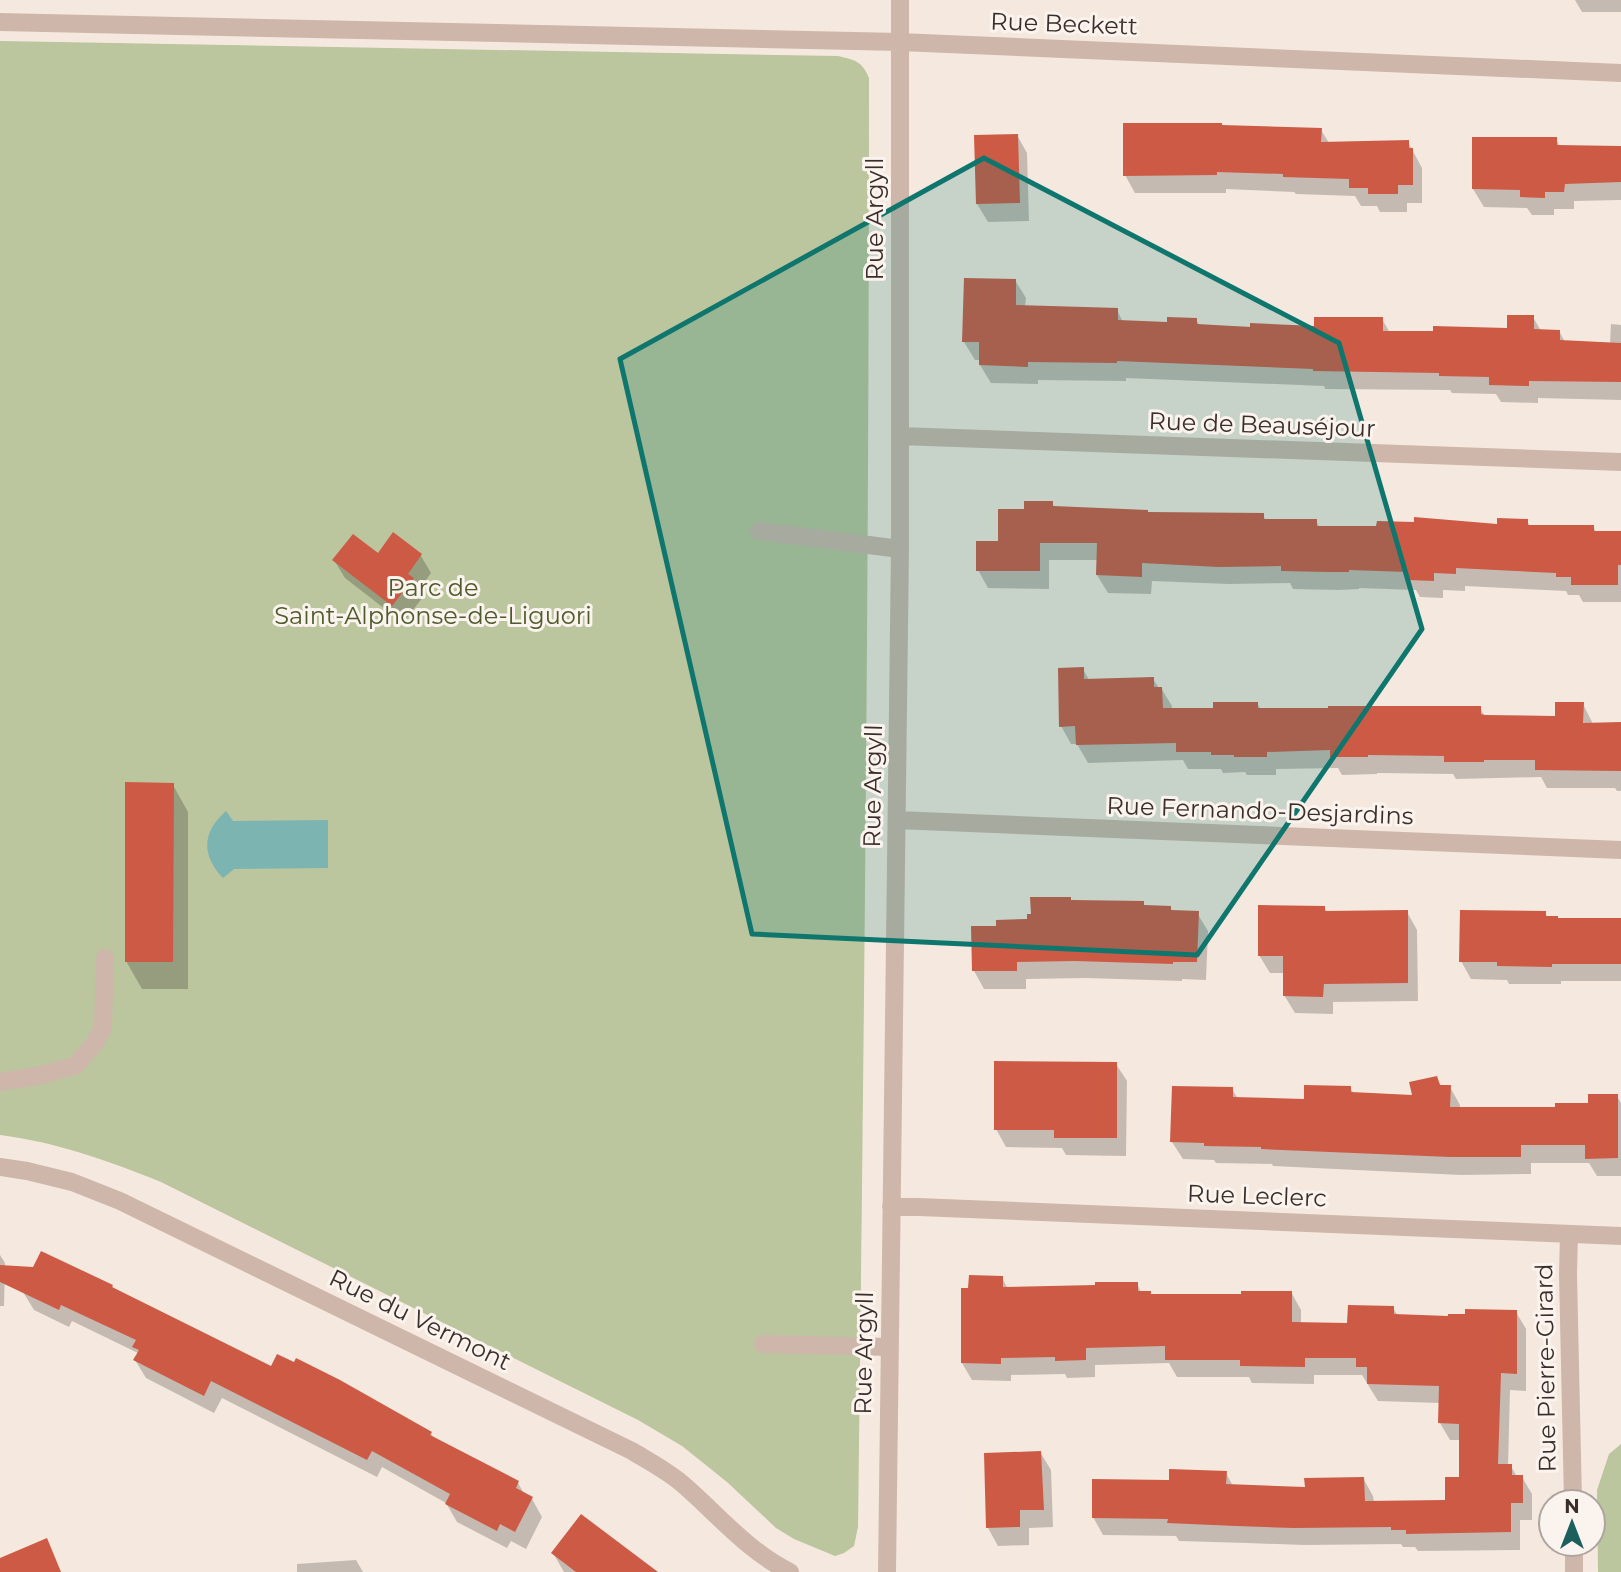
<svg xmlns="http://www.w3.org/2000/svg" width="1621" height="1572" font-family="Montserrat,sans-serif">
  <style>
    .green { fill: #bbc59e }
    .water { fill: #7cb4b1 }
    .shadow { fill: #0003 }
    .building { fill: #cd5a45 }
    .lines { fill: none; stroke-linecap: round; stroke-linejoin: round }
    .service { stroke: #ceb7aa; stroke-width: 18 }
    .minor { stroke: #ceb7aa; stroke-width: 18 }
    .marked { fill: #0f766e; fill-opacity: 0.2; stroke: #0f766e; stroke-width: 5; stroke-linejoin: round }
    .labels { text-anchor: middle; stroke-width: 6; stroke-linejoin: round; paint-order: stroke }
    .street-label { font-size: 24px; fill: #3b2e2a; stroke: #fbf3ed }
    .park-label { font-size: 24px; fill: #4e5b2c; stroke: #fbf3ed }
  </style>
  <rect width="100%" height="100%" fill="#f5e9df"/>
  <!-- green -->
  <path class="green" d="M0,41L838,56C855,60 862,61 869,78C869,561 864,1044 858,1527L854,1546L844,1553L835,1556L794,1539L776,1528L727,1482L682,1446L638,1420L161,1182C109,1161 56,1142 0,1135Z
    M1621,1444V1572H1598L1597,1490L1609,1454Z"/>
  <!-- water -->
  <path class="water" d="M226,811L233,821L328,820V868L234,869L223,878C201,855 202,832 226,811Z"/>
  <!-- shadow -->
  <path class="shadow" d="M1575,0H1621V12H1582Z
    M1222,127L1321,130L1329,143L1408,142L1422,168V203H1407V212H1380L1377,206H1361L1355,196L1296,194L1294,192L1226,189V193H1135L1125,175Z
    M1017,135L1027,153L1029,221L988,222L977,204Z
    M1556,139L1560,147H1621V200L1574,201V209H1554V215H1532L1527,208L1484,207L1473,189Z
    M966,279L1015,280L1026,298L1025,307L1117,310L1123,322L1168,324L1196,320L1200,326L1315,328L1382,319L1390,333L1509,330L1533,317L1541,331H1559L1565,342L1610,344L1611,324L1621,325V400L1538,398V403L1501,402L1496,394L1452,393L1450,390L1325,389L1324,386L1126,378V381L1038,380V384L991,383L980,365V360H975L964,342Z
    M1052,503L1055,508L1148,514L1263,515L1266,521H1316L1320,528L1499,526L1527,521L1530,526H1593L1596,532H1621V602H1583L1579,595H1568L1566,591L1465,586V591L1443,590V598L1420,597L1416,590L1359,588V589L1339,590L1293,589L1290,583L1229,584L1152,581L1151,594L1108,593L1097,575L1098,560H1049V589L988,588L978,570L1026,511Z
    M378,555L421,556L431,573L419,590L423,597L403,623L345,578L334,560Z
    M1083,669L1089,680L1153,679L1159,688H1161L1172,706V710H1215L1257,703L1261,710L1480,708L1485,717L1557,718L1583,704L1593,724H1621V791H1617L1615,788H1547L1541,777L1456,779L1453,774L1377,773V774L1342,775L1338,768L1276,769V775H1247L1245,772L1223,773L1221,769H1188L1183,760L1088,763L1077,744H1071L1061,726Z
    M173,785L188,812V989H142L126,961Z
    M1071,901L1170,907L1173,912L1197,913L1208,931L1206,980L1182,979V981L1086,978L1026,979V989H984L974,971L998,927L1029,921Z
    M1324,907L1327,912H1407L1417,930L1418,1001L1333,1002V1014L1295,1013L1284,995L1285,973H1270L1259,955Z
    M1545,913L1548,918L1621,920V981H1561V984H1509L1507,980L1471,979L1461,961Z
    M1116,1064L1127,1081L1126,1156L1066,1155L1062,1148L1006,1147L996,1129Z
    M1436,1078L1442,1087H1450L1460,1105V1109H1557L1589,1104L1617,1096L1621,1103V1176H1597L1589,1163H1531V1174L1461,1175L1273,1166L1272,1164L1216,1163L1214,1160L1183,1159L1172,1142L1232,1089L1238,1099L1306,1101L1350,1088L1354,1094L1414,1097Z
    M0,1255L5,1263L4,1306H0Z
    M1002,1278L1008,1289L1137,1284L1141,1292L1152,1296H1243L1291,1292L1301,1310V1324L1349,1325L1393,1308L1398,1316L1449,1318L1516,1312L1526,1329V1391L1510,1390L1508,1466H1511L1517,1477H1522L1532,1494V1520H1520V1550L1418,1551L1415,1547H1403L1401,1544L1304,1545L1247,1543L1179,1541L1176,1536L1103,1535L1093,1517L1170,1482L1226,1473L1233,1486L1306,1488L1363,1478L1373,1496L1374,1502H1447L1461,1478V1440H1450L1440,1423V1403L1378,1401L1362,1375H1314V1384L1252,1383L1249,1377H1177L1169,1363L1095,1365V1377L1067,1378L1065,1374L1011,1375V1381L972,1380L962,1363L970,1290Z
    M112,1286L114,1289L272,1368L431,1433L434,1439L518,1483L525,1495L532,1499L542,1517L526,1549L511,1541L507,1548L457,1522L446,1503L382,1467L377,1477L222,1398L214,1413L146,1378L135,1360L138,1353L72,1321L69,1327L34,1310L23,1292Z
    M1040,1452L1051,1470L1053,1527L1029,1528V1545L998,1546L988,1528Z
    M553,1553L655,1572H564Z
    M356,1560L363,1572H297V1564Z"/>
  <!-- building -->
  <path class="building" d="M1123,123H1222V125L1322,128L1321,142L1409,140V148H1413V185H1398V194H1368V188H1349V179L1283,177V174L1217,172V175L1123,176Z
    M1018,134L1020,203L976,204L974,135Z
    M1472,137H1557V145L1621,146V182L1565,184L1564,192H1545V198L1520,197V190L1472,189Z
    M964,278L1016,279V305L1118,308V320L1167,322V317L1197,318V324L1250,327V323L1314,326V317H1383V331H1433V326L1507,328V315H1534V329L1560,330V340L1621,343V382L1529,381V386L1489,385V377L1439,376V373L1313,371V369L1117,361V363L1028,362V367L979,365V342H962Z
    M1024,501H1053V506L1148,510V512L1264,513V519H1317V526H1376L1377,521L1414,522V517L1497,524V518L1528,519V525H1594V531H1621V565H1618V585H1571V577H1556V573L1456,568V574L1434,573V581L1408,580V572L1349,570V572H1328L1281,571V566L1218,567L1142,563V577L1096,575L1097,543H1040V571H976V541H998V509H1024Z
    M393,532L422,554L408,574L414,578L392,606L332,560L353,534L378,553Z
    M1084,667V679L1154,677V687H1162L1163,708H1213V702H1258V708H1328V706H1481V714L1485,715L1555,716V702H1584L1583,723L1621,722V771L1535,770V760H1484V762H1444V756L1368,755V757H1330V750L1267,752V757H1234V755H1211V752H1176V743L1076,745L1075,726L1059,727L1058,668Z
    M125,782L174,783L173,962H125Z
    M1030,897H1071V900L1144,901V905L1171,906V910L1199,911L1197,962H1173V964L1075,961L1017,962V971H972L971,926H996V920L1027,919V914H1031Z
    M1258,905L1325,906V911L1408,910V983L1324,984L1323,997L1283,996V956H1258Z
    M1460,910L1546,911V916H1558V918H1621V964H1552V967L1497,966V962H1459Z
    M994,1061L1117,1062V1138H1054V1130H994Z
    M1437,1076L1440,1085H1451L1450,1107H1555V1103H1588V1094H1618V1158L1585,1159V1145H1521V1157H1450L1261,1149V1147L1204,1146V1143L1170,1142L1172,1086L1233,1087V1097L1304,1099V1085L1351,1086V1092L1412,1095L1409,1082Z
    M41,1251L113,1285L112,1287L271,1366L277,1354L294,1362L296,1358L340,1380L432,1432L430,1435L519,1481L516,1488L533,1497L515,1532L500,1524L497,1531L445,1504L450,1494L372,1451L367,1460L211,1381L204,1396L133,1360L139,1350L132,1347L136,1340L61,1305L59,1310L0,1282V1265L33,1267Z
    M969,1275L1003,1276V1287L1095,1285V1282H1138V1291H1151V1294H1241V1291H1292V1322L1347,1323L1348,1305L1394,1306V1314L1448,1316V1314H1465V1309L1517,1310V1374L1501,1373L1498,1464H1512V1475H1523V1503H1511V1532L1406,1534V1530H1391V1527L1293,1528L1236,1526L1167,1523L1168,1519L1092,1518V1479L1169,1480V1469L1227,1471L1226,1484L1305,1487L1304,1478L1364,1477L1365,1501L1445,1500V1477H1459V1424L1438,1423L1439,1386L1367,1384V1367H1356V1358H1305V1367L1240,1366V1360H1165V1346L1086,1348V1360L1055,1361V1357L1001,1358V1364L961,1363V1288H968Z
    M1041,1451L1044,1510H1020V1527L986,1528L984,1453Z
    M581,1514L658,1572H576L551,1553Z
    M47,1538L61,1572H0V1558Z"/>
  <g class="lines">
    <!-- service -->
    <path class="service" d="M759,531L900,549
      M0,1082L43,1075L76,1065L95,1043L103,1028L105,958
      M763,1344L889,1347"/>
    <!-- minor -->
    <path class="minor" d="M0,22L900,42L1621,73
      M900,436L1621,462
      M897,820L1621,850
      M0,1167L27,1171L72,1182L120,1201L632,1451C650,1462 670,1472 686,1487C719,1516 749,1552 790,1572
      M891,1207H919L1621,1236
      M1569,1234L1568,1274L1573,1502
      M1574,1544V1572
      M887,1572L900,549V0"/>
  </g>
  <!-- marked area -->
  <path class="marked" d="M984,158L1339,343L1422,629L1197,955L752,934L620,359Z"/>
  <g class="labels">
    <!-- street labels -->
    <g class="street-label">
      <text transform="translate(1064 24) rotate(2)" y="8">Rue Beckett</text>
      <text transform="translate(875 219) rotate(-90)" y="8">Rue Argyll</text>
      <text transform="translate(1262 425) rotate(2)" y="8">Rue de Beauséjour</text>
      <text transform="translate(873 786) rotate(-89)" y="8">Rue Argyll</text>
      <text transform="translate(1260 811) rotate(2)" y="8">Rue Fernando-Desjardins</text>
      <text transform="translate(1257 1196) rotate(2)" y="8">Rue Leclerc</text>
      <text transform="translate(420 1320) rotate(26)" y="8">Rue du Vermont</text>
      <text transform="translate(864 1353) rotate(-89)" y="8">Rue Argyll</text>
      <text transform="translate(1546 1368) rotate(-91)" y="8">Rue Pierre-Girard</text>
    </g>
    <!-- park labels -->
    <g class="park-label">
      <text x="433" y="596">Parc de<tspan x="433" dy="28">Saint-Alphonse-de-Liguori</tspan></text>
    </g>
  </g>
  <!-- north arrow -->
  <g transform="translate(1572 1523)"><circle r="33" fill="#fbf3ed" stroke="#aea49f" stroke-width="2"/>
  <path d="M0-5L12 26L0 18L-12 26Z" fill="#1c605e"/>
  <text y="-10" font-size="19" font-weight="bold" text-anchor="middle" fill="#3b2e2a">N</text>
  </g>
</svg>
